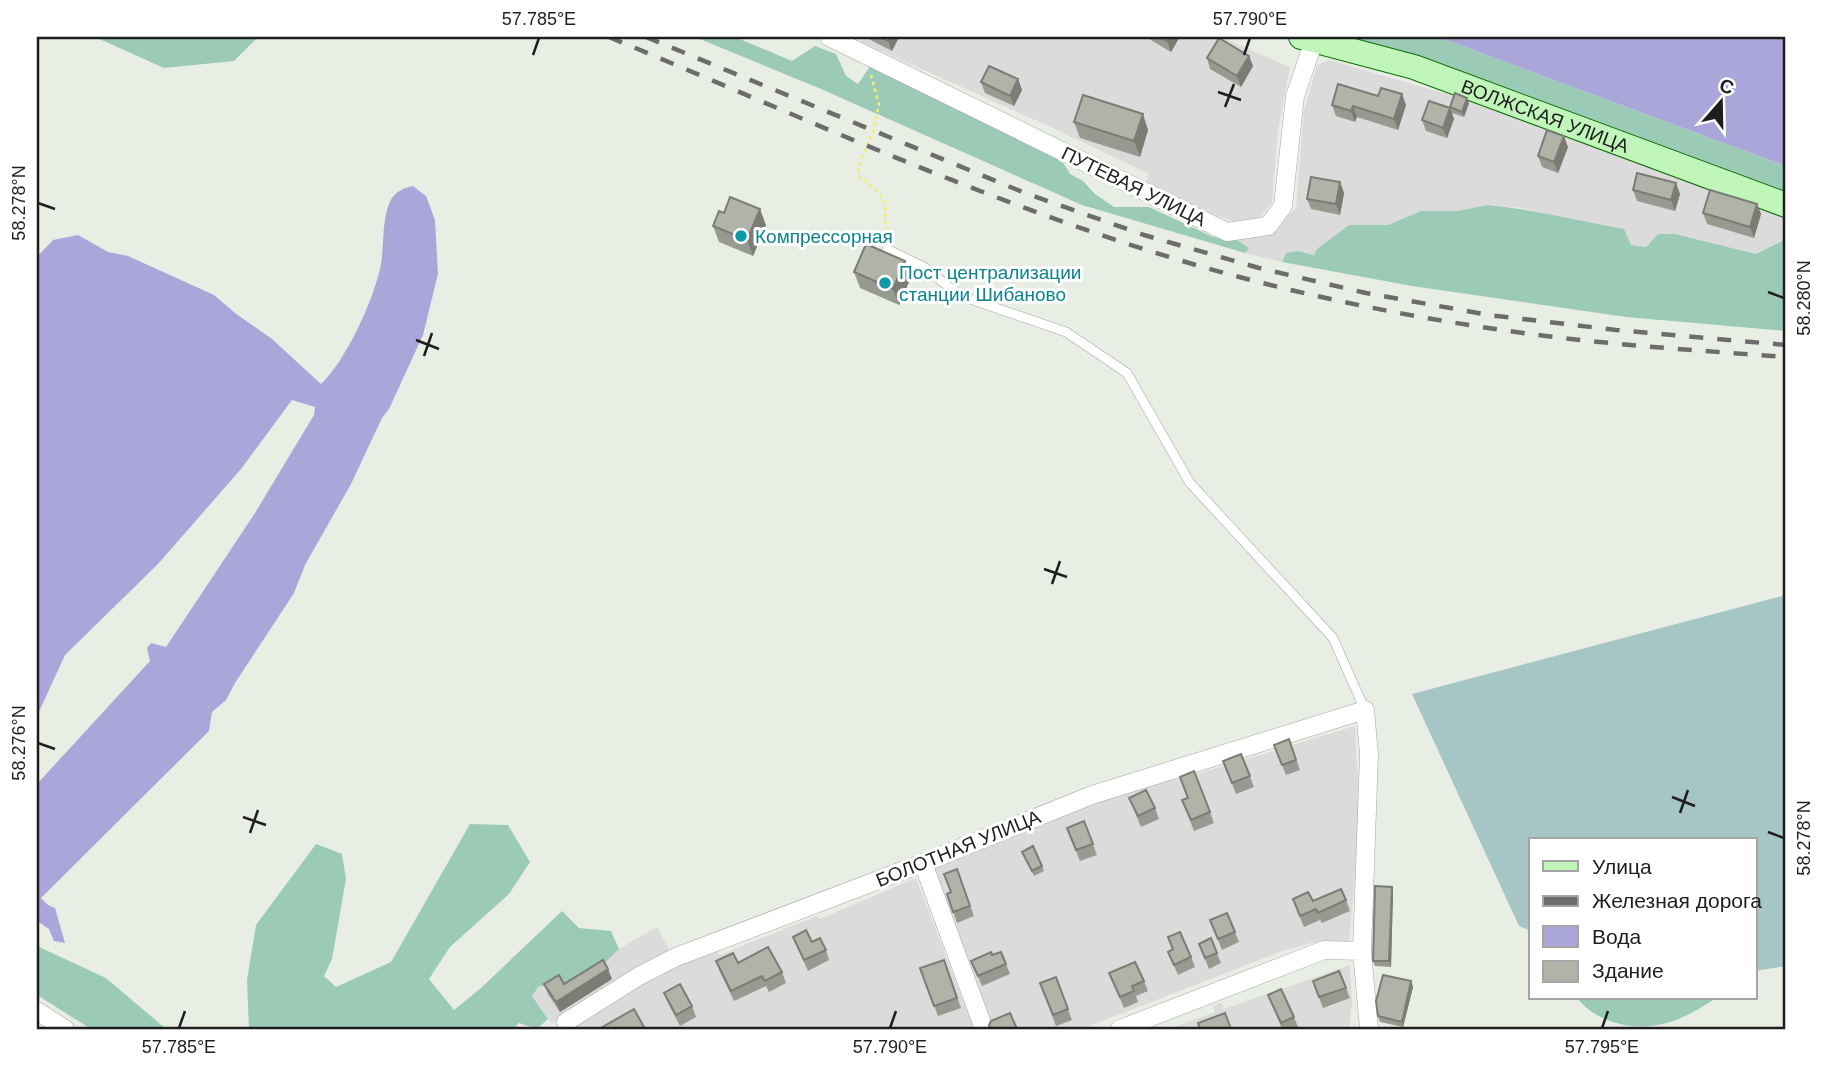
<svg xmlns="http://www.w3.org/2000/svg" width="1823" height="1066" font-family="Helvetica,sans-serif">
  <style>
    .residential { fill: #dcdbdb }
    .forest { fill: #9bcbb6 }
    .cemetery { fill: #a6c6c6 }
    .water { fill: #aaa6da }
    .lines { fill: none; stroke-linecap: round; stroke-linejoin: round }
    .lane-casing { stroke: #a5a5a5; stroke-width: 10 }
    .street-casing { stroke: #a5a5a5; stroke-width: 19 }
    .secondary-casing { stroke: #0e6f0a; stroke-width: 26 }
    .path { stroke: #f3ed70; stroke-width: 2.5; stroke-dasharray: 3.5 3.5; stroke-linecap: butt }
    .lane { stroke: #fff; stroke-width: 9 }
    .street { stroke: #fff; stroke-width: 18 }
    .secondary { stroke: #c0f6ba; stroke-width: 24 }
    .rail { stroke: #6c6c6c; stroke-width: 4.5; stroke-dasharray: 14 14; stroke-linecap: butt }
    .wall { fill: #979a90 }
    .shaded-wall { fill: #7b7d75 }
    .building { fill: #b0b3a7; stroke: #7b7d75; stroke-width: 2 }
    .ticks { fill: none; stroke: #1e1e1e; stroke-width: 2.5 }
    .culture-dot { fill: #0f9aa8; stroke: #fff; stroke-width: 2.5 }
    .labels { text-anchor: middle; stroke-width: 6; stroke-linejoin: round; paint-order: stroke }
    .street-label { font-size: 19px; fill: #1e1e1e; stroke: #fff }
    .culture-label { font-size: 19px; fill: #0d838f; stroke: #fff; text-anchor: start }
    .neatline { fill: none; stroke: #1e1e1e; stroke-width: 2.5 }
    .ticks-label { font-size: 18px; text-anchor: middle; fill: #1e1e1e }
  </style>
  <rect width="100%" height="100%" fill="#e9eee4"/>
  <!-- residential -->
  <path class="residential" d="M864,37H1221L1290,67L1278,130L1272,203L1258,219L1241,224L1162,196L1145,185L1149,174L1053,128L861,42Z
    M1329,60L1457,97L1786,218V239L1756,254L1675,234H1658L1646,247L1640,248L1550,216L1522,208L1487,205L1457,211H1421L1388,225H1349L1314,255L1298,251L1286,253L1282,262L1245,253L1249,248L1237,240L1274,230L1296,208L1304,111L1317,65Z
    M1355,726L1360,818L1349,941L1311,943L1282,951L1082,1029H990L962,956L966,954L960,947L932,869L1092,803L1173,775L1177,780Z
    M916,878L974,1029H572L656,974L715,946L719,955L817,916L820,919Z
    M657,927L671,954L590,1000L552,1024L532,996L540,985L581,986L619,949Z
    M1350,965L1352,1002L1349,1029H1169L1215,1012L1213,1006L1222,1002L1224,1009Z"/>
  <!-- forest -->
  <path class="forest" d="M95,37H258L234,61L164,68Z
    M695,37H735L792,61L815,46L836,54L846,76L858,84L871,65L1059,156L1070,174L1083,181L1095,194L1114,207H1149L1213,237L1237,240L1249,248L1245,253L1082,205L821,89Z
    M1346,37H1438L1786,166V193L1741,179L1458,70Z
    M1487,205C1533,209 1578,221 1624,229L1631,245L1646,247L1658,234H1675L1756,254L1786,239V331L1626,317L1412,286L1282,262L1286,253L1298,251L1314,255L1317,249L1349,225H1388L1421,211H1457Z
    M470,824L508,825L530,862L509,894L450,947L429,979L454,1010L481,988L562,911L579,928L611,931L619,949L581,986H539L532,996L548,1019L537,1029L519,1023L513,1029H249L247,980L256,925L316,844L342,854L346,879L332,959L324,976L336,987L391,962Z
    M37,946L106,978L166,1029H91L37,995Z
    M1577,998H1717C1706,1004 1695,1012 1683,1017C1648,1034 1601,1028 1577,998Z"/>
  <!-- cemetery -->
  <path class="cemetery" d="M1786,595V966L1755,971V840H1531V931L1519,926L1412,694Z"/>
  <!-- water -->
  <path class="water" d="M1438,37H1786V166Z
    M413,186L426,196L435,220L438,274L423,335L389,409L382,418L351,484L305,565L294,593L235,683L226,700L212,712L209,731L41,898L48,905L55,908L65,943L54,941L49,929L37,921V784L150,661L147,648L151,643L166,647L255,513L314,415L315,407L292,400L241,469L158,564L65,655L37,716V257L53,240L78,235L108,252L128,256L214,295L235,313L272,339L321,384C346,361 375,297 381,264C384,245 382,222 389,204C393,193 402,188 413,186Z"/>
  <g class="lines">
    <!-- lane casing -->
    <g class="lane-casing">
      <path id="lane" d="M887,249L924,267L949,287L970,299L1066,332L1127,373L1190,483L1333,638L1365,710"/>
    </g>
    <!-- street casing -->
    <g class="street-casing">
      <path id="street" d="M829,37L1227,232L1268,226L1283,206L1295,96L1314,41
        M923,863L984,1029
        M37,1011L65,1029
        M566,1022L639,976L676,957L923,863L1092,795L1365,710L1369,754L1362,951L1369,1029
        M1120,1029L1324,950L1362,951"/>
    </g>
    <!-- secondary casing -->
    <g class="secondary-casing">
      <g id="secondary">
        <path id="s1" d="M1301,37L1414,67L1786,205"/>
      </g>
    </g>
    <!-- path -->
    <path class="path" d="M871,75L879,105L873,131L858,168L860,177L878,191L885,205L886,238"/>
    <!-- lane -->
    <use href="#lane" class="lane"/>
    <!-- street -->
    <use href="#street" class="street"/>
    <!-- secondary -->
    <use href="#secondary" class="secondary"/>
    <!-- rail -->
    <path class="rail" d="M609,37C802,117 994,206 1196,265C1310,298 1428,321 1546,336C1626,346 1706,351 1786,357
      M646,37L1025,193L1144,235L1259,268L1366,293L1489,315L1616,330L1786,345"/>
  </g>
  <!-- wall -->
  <path class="wall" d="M865,37H899L892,51Z
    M1146,37H1178L1179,38L1171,52Z
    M1249,56L1253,66L1241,87L1210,69L1207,58Z
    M1018,79L1022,90L1014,106L985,93L981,82Z
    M1402,94L1406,105L1398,130L1357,117L1355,122L1336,116L1332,105L1378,96Z
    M1469,103L1464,117L1452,113L1454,119L1447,138L1426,131L1422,120L1450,108V107Z
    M1074,122L1148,130L1140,157L1080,138Z
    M1568,147L1558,173L1542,167L1538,156Z
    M1340,182L1344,193L1340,215L1311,209L1307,199Z
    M1633,190L1680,194L1675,211L1637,201Z
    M1757,204L1761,214L1754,238L1707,224L1703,213Z
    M766,225L753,256L719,242L713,226Z
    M905,261L911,277L899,305L860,288L854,272Z
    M1289,739L1300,770L1286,775L1274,745Z
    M1241,754L1254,787L1236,794L1223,761Z
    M1129,798L1155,808L1159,819L1141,827Z
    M1182,800L1210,812L1214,823L1194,831Z
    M1084,821L1097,855L1080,861L1067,828Z
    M1022,852L1042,866L1044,871L1034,876Z
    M957,869L974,916L957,923L947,894L951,892Z
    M1392,887L1393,892L1391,967L1375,966L1373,961Z
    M1293,899L1313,901L1346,900L1350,911L1322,923L1320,920L1304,927Z
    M1210,920L1235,932L1239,942L1222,950Z
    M793,937L812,942L826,950L829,960L808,971Z
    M1168,937L1191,957L1195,967L1178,975L1168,952L1172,949Z
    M1199,944L1217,953L1221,963L1209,969Z
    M992,955L1006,964L1010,974L982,986L971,961Z
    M944,960L961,1008L938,1016L920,968Z
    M716,961L738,963L782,972L786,983L769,992L766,986L734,1001L720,972Z
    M1339,971L1350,998L1323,1008L1313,981Z
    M1109,973L1144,981L1148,991L1136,996L1138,1002L1124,1008Z
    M1056,977L1072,1020L1056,1026L1040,983Z
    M612,979L560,1012L548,994L544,984H564Z
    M1411,981L1413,987L1403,1027L1380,1022L1378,1016Z
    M664,993L692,1006L696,1017L680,1026L668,1003Z
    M1268,995L1294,1017L1298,1027L1294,1029H1282Z"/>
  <!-- shaded-wall -->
  <path class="shaded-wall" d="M891,37H899L892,51L888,41Z
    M1170,37H1178L1179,38L1171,52L1167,41Z
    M1249,56L1253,66L1241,87L1237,76Z
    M1018,79L1022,90L1014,106L1010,96Z
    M1402,94L1406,105L1398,130L1394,119Z
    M1467,98L1469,103L1464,117L1462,112Z
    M1353,106L1357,117L1355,122L1351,111Z
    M1450,108L1454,119L1447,138L1443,128Z
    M1143,114L1148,130L1140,157L1134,141Z
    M1564,136L1568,147L1558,173L1554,162Z
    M1340,182L1344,193L1340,215L1336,204Z
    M1676,183L1680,194L1675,211L1671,200Z
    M1757,204L1761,214L1754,238L1750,227Z
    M760,209L766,225L753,256L747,240Z
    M905,261L911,277L899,305L893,289Z
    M1392,887L1393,892L1391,967L1389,961Z
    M608,969L612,979L560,1012L556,1002Z
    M1411,981L1413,987L1403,1027L1402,1022Z"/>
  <!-- building -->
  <path class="building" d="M880,37H891L888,41Z
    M1160,37H1170L1167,41Z
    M1219,38L1249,56L1237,76L1207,58Z
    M989,66L1018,79L1010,96L981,82Z
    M1338,84L1378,96L1381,88L1402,94L1394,119L1353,106L1351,111L1332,105Z
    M1455,93L1467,98L1462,112L1450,107Z
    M1083,95L1143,114L1134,141L1074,122Z
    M1429,101L1450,108L1443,128L1422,120Z
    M1547,130L1564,136L1554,162L1538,156Z
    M1637,173L1676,183L1671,200L1633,190Z
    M1311,177L1340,182L1336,204L1307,199Z
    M1710,190L1757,204L1750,227L1703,213Z
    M730,197L760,209L747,240L713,226L719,211L724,213Z
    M866,244L905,261L893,289L854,272Z
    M1289,739L1296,760L1282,765L1274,745Z
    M1241,754L1250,776L1232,783L1223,761Z
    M1194,771L1210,812L1191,820L1182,800L1188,798L1180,777Z
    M1146,790L1155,808L1138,816L1129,798Z
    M1084,821L1093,844L1076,850L1067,828Z
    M1033,846L1042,866L1032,871L1022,852Z
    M957,869L970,906L953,912L947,894L951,892L944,874Z
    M1375,886L1392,887L1389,961H1373Z
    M1341,889L1346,900L1318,913L1316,909L1300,916L1293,899L1308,892L1313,901Z
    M1227,913L1235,932L1218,939L1210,920Z
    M806,930L812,942L820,938L826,950L804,960L793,937Z
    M1180,932L1191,957L1174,965L1168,952L1173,949L1168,937Z
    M1211,938L1217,953L1205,958L1199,944Z
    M768,947L782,972L765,981L762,976L731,991L716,961L733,953L738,963Z
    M991,952L992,955L1001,952L1006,964L978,976L971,961Z
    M603,960L608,969L556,1002L544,984L559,975L564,984Z
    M944,960L957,998L934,1006L920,968Z
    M1135,962L1144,981L1132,986L1134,991L1120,997L1109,973Z
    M1339,971L1346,988L1319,997L1313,981Z
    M1383,975L1411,981L1402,1022L1378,1016L1376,1001Z
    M1056,977L1068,1009L1053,1015L1040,983Z
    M680,984L692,1006L676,1015L664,993Z
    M1281,989L1294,1017L1281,1023L1268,995Z
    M634,1009L645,1029H599Z
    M1010,1013L1017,1029H990L989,1025L991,1021Z
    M1225,1013L1231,1029H1200L1198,1023Z"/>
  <!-- ticks -->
  <path class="ticks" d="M533,55L539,38M1244,55L1250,38M1218,92L1241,100M1225,107L1234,84M38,203L55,209M1768,292L1784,298M416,340L439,349M424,356L432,333M1044,569L1067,577M1052,584L1060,561M38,743L55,749M1672,797L1695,806M1680,813L1688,790M243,817L266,825M1768,832L1784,838M250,833L258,810M179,1028L185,1011M890,1028L896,1011M1602,1028L1608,1011"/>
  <!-- markers -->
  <g class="culture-dot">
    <circle cx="741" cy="236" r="7"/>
    <circle cx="885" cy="283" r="7"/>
  </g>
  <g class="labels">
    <!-- street labels -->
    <g class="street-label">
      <text dy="7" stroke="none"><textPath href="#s1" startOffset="257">ВОЛЖСКАЯ УЛИЦА</textPath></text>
      <text transform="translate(1134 186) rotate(26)" y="7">ПУТЕВАЯ УЛИЦА</text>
      <text transform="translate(958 848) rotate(-22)" y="7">БОЛОТНАЯ УЛИЦА</text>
    </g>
    <!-- culture labels -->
    <g class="culture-label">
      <text x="755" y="243">Компрессорная</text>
      <text x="899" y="279">Пост централизации<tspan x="899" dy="22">станции Шибаново</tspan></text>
    </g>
  </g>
  <!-- border -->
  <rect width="1823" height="1066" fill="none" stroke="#ffffff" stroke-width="77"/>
  <!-- legend -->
  <rect x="1529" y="838" width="228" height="161" fill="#ffffff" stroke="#a5a5a5" stroke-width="2"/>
  <rect x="1543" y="861" width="35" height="10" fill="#c0f6ba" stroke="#a5a5a5" stroke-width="2"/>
  <text x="1592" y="874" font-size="21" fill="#1e1e1e">Улица</text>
  <rect x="1543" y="896" width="35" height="10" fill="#6c6c6c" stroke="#a5a5a5" stroke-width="2"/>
  <text x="1592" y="908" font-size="21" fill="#1e1e1e">Железная дорога</text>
  <rect x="1543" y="926" width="35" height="21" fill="#aaa6da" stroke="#a5a5a5" stroke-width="2"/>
  <text x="1592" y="944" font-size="21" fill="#1e1e1e">Вода</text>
  <rect x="1543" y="961" width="35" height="21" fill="#b0b3a7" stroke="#a5a5a5" stroke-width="2"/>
  <text x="1592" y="978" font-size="21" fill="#1e1e1e">Здание</text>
  <!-- north arrow -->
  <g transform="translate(1721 102) rotate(20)" stroke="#ffffff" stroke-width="5" paint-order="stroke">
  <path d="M0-5L12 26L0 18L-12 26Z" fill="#1e1e1e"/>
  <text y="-10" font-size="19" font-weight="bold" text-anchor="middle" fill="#1e1e1e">С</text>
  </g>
  <rect x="38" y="38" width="1746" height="990" class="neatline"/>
  <g class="ticks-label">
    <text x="539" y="25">57.785°E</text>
    <text x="1250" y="25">57.790°E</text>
    <text transform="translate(19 203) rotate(-90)" y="6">58.278°N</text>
    <text transform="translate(1804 298) rotate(-90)" y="6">58.280°N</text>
    <text transform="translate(19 743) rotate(-90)" y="6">58.276°N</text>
    <text transform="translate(1804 838) rotate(-90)" y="6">58.278°N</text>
    <text x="179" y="1053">57.785°E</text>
    <text x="890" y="1053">57.790°E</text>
    <text x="1602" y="1053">57.795°E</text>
  </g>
</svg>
